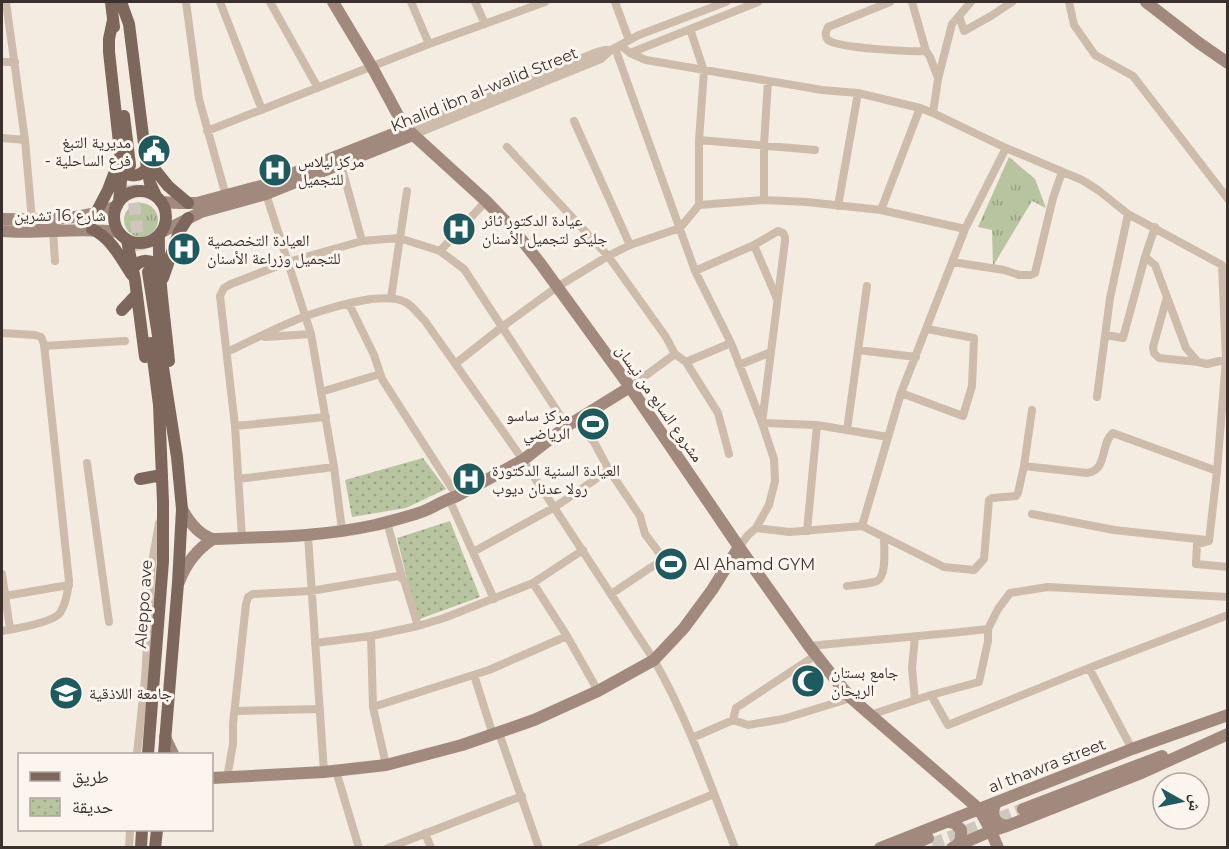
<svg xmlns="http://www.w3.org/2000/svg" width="1229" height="849" font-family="Montserrat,'Noto Naskh Arabic',sans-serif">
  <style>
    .grass { fill: url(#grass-tufts) }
    .park { fill: url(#park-dots) }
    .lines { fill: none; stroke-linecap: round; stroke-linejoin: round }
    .secondary-tunnel { stroke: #cfc6bd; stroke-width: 12; stroke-dasharray: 12 6; stroke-linecap: butt }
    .primary-tunnel { stroke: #cfc6bd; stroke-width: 12; stroke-dasharray: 12 6; stroke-linecap: butt }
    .street { stroke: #cdbbac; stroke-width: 8 }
    .secondary { stroke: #a18a7d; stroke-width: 12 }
    .primary { stroke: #7d675c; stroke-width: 12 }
    .labels { text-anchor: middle; stroke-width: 6; stroke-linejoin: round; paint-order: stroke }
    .street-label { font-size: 16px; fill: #3b302b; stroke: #fbf5ee }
    .poi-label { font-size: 16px; fill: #3b302b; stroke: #fbf5ee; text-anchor: start }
  </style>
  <defs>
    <pattern id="grass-tufts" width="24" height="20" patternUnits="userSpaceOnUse" patternTransform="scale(1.5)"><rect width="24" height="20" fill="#b8c4a0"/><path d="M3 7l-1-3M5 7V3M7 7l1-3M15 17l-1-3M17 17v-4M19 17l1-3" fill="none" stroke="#97a083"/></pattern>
    <pattern id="park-dots" width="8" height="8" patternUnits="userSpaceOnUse" patternTransform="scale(1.5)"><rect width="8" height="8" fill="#b8c4a0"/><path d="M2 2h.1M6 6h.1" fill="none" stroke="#97a083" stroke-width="1.8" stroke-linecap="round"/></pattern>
  </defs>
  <rect width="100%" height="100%" fill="#f4ebe1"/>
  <!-- grass -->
  <path class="grass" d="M1009,157L1035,179L1046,208L1032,201L993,266L992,230L978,227Z
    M124 220a17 17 0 1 1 34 0a17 17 0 1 1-34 0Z"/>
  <!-- park -->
  <path class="park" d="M423,458L446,489L406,508L352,517L345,480Z
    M450,521L480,597L417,620L397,538Z"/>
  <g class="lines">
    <!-- secondary-tunnel -->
    <path class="secondary-tunnel" d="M932,844L1023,809"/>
    <!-- primary-tunnel -->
    <path class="primary-tunnel" d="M130,167L142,274"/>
    <!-- street -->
    <path class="street" d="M6,2L25,140L32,220
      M186,2L199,99L226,196
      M220,2L262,110
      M270,2L318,88
      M411,2L429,44
      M475,2L485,24
      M615,2L629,40
      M890,2L828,27C826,32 824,35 828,40C837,48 911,52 926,51
      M912,2L926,51L930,57L938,78
      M1069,2L1074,25L1095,55L1133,76L1228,199
      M959,16L964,31L991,16L1012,2
      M620,45L630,53L646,60L822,90L858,93L920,108L933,113L1006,148L1082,180L1098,190L1128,214L1222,265L1226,359L1217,471L1209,541L1197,544L1196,564L1228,567
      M615,48L695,271L731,343L762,423L774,459L775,481L769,505L756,528L748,535L739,547
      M630,53L758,2
      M2,62H15
      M933,113L938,79L952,24L971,2
      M574,121L630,245
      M407,129L597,52L604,50H611
      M207,131L429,44L545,2
      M413,135L601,59L611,50L639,35L726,2
      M2,138L25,140
      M699,140L815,150
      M507,147L608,256L666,337L675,354L686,362L718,413L729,454
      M341,165L362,241
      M266,194L311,334L334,467L342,530
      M764,200V145L768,81
      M699,205L764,200L807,202L881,210L965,229
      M838,206L858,93
      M881,210L920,108
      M53,231L55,261
      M754,245L777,299
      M440,251L486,201
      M1145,257L1155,265L1186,348L1198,362L1207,364L1228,359
      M952,262L1004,270L1019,275H1030L1035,273L1053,198L1062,172
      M695,271L754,245L778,231L783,233L785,237V241L762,423L817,425L888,437
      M1167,297L1153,347L1154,353L1159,358L1198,362
      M391,298L407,191
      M349,304L374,355L382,379L457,496
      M2,333L35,335L41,337L44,344L69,581C68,591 66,604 60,613C52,623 14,629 2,631
      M1106,335L1123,338L1145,257L1155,227
      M265,337L311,334
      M44,346L125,341
      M858,350L916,357
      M227,352C253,340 279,326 306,316C329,308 383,291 405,302C412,305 419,315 425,321L523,460L654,660C688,719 710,784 735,848
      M686,362L731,343
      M455,364L502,327L557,287L608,256L630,245L680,228L699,205V140L704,71L690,29
      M739,365L771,352
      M630,387L675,354
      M321,392L380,374
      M901,393L963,416L972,386L974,338L927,329
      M1097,397L1110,298L1128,214
      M575,421L594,442L609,470
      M235,426L326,417
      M847,430L867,286
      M87,463L109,622
      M1024,466L1032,410
      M238,479L334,467
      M449,499L494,599
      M1032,514L1114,530L1206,540
      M387,522L402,577
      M862,526L944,567L974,570L984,559L989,500L992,498L1016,496L1018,493L1024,466L1087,473C1108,471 1100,443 1113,433L1217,471
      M756,528L790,532L862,526L901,393L965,229L1006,148
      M807,531L817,425
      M308,536L324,772
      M242,538L235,426L220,296L224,288L231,284L288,262L362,241L399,238L440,251L464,269L567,426
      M473,552L555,507L609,470L640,516L645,534L660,554L659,562L611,594
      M2,574L10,629
      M533,583L567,636L598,691
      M847,586C855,585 870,584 877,581C887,576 884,548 884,538
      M5,596L69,585
      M371,636L373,707L386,765
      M915,637L912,668L915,700
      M315,643L371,636L418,626L444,618L533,583L583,550
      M809,646C869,640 928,636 988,629
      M1089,668L1132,749
      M474,675L493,735
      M931,695L948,725L1089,668L1228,615
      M373,707L489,670L567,636
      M235,711L320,709
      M870,715L931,695L979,682L988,641V629L998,609L1010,593L1048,587L1228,597
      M733,720L748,725L783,719L851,698
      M499,733L539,848
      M692,738L733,720L736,708L816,655
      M137,754L145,679L152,563L159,523
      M336,771L359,848
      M227,778L233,744V724L246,604L248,597L253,594L311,591L398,576L404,580L418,626
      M425,833L431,848
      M129,848L130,830
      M388,848L522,796
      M581,848L714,794"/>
    <!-- secondary -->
    <path class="secondary" d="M333,2L372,67L399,117L407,129L486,201L513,229L540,263L630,387L739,547L809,646L835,679L851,698L979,809L991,831L998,848
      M1146,2L1199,43L1228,63
      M161,202L179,203H197L261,186L403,130
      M2,219C40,220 81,221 117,206
      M2,231C41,234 79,227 118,232
      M162,232L201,212L266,194L413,135
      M182,509C189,522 199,535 213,539C267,537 322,537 375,525C391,521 408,517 424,511C435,506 445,500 457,496L523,460L567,426L630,387
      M179,582C186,563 196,550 213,539
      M165,737L173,754
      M212,778L324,772L386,765L462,745L534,720L598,691L654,660L684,628L712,590L739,547
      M996,803C990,814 994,824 1007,826
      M1023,809L1162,756
      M949,822L955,823L961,830V840L957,845
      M880,848L1132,749L1228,715
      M904,848L928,838
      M952,848L991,831L1007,826L1139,774L1228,734"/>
    <!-- primary -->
    <path class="primary" d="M111,2L114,27
      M121,2L129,24L147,168L150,183L156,196
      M113,20L109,39V52L122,170L119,202
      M124,116L130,165
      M148,161L168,186L188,203
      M122,170C130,178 140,177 147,168
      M114 217a26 26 0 1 1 52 0a26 26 0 1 1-52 0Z
      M96,213L108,190L119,161
      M92,229C112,239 120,257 132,275
      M159,235C158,277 165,319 169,361
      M127,240L135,280L145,357
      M133,269C140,258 153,258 160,270
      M148,272L177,457L182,509L178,583L164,754
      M163,278L179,232L188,218
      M122,310L137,294
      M140,479L162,475
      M148,754L163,561V502L159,405L151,343
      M141,848L142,830
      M155,848L157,830"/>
  </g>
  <!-- icons -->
  <defs>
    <g id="civic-disc" transform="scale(1.725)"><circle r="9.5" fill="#1f5a5e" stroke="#fbf5ee"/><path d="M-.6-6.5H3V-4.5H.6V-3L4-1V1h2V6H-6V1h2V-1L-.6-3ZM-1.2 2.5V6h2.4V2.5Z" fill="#fff"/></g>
    <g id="hospital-disc" transform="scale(1.725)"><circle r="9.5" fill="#1f5a5e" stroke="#fbf5ee"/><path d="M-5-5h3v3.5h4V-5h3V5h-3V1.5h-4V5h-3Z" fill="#fff"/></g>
    <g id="stadium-disc" transform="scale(1.725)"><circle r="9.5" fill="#1f5a5e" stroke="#fbf5ee"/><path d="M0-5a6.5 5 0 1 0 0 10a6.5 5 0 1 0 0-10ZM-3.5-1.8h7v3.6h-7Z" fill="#fff"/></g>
    <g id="mosque-disc" transform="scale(1.725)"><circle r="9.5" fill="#1f5a5e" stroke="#fbf5ee"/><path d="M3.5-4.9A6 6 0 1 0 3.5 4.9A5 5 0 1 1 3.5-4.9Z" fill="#fff"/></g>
    <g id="university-disc" transform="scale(1.725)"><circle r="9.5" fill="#1f5a5e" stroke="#fbf5ee"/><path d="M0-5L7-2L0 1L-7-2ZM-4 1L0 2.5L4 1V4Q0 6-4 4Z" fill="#fff"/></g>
  </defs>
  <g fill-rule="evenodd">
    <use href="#civic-disc" x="154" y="151"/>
    <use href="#hospital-disc" x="275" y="170"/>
    <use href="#hospital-disc" x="459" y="229"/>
    <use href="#hospital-disc" x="184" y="249"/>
    <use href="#stadium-disc" x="593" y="424"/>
    <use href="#hospital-disc" x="469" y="479"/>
    <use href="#stadium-disc" x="671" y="564"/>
    <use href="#mosque-disc" x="808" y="681"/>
    <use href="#university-disc" x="66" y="693"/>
  </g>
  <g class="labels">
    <!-- street labels -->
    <g class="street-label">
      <text transform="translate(484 89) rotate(-22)" y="6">Khalid ibn al-walid Street</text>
      <text x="60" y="221">شارع 16 تشرين</text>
      <text transform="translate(660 403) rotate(55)" y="6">مشروع السابع من نيسان</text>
      <text transform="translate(143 604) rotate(-86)" y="6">Aleppo ave</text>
      <text transform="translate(1047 765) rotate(-21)" y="6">al thawra street</text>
    </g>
    <!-- poi labels -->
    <g class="poi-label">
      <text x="131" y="148" text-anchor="end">مديرية التبغ<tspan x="131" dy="18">- فرع الساحلية</tspan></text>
      <text x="298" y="167">مركز ليلاس<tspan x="298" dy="18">للتجميل</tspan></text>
      <text x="482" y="226">عيادة الدكتور ثائر<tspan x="482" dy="18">جليكو لتجميل الأسنان</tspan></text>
      <text x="207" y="246">العيادة التخصصية<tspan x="207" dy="18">للتجميل وزراعة الأسنان</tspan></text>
      <text x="570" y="421" text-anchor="end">مركز ساسو<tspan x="570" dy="18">الرياضي</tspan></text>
      <text x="492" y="476">العيادة السنية الدكتورة<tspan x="492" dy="18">رولا عدنان ديوب</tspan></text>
      <text x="694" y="570">Al Ahamd GYM</text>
      <text x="831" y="678">جامع بستان<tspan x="831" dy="18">الريحان</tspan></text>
      <text x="89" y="699">جامعة اللاذقية</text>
    </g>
  </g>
  <!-- border -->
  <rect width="1229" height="849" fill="none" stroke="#3b302b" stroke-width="6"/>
  <!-- legend -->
  <rect x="18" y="753" width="195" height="78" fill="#fbf5ee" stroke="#aea6a0" stroke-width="1.5"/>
  <rect x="30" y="772" width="30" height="9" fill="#7d675c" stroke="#aea6a0" stroke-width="1.5"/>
  <text x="72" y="783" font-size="18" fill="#3b302b">طريق</text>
  <rect x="30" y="798" width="30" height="18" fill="url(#park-dots)" stroke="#aea6a0" stroke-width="1.5"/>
  <text x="72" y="813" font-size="18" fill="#3b302b">حديقة</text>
  <!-- north arrow -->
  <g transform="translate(1181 801) rotate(99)"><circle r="28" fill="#fbf5ee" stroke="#aea6a0" stroke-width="1.5"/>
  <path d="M0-4.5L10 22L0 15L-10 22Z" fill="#1f5a5e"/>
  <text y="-9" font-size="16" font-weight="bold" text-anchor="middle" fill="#3b302b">ش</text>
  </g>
</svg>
